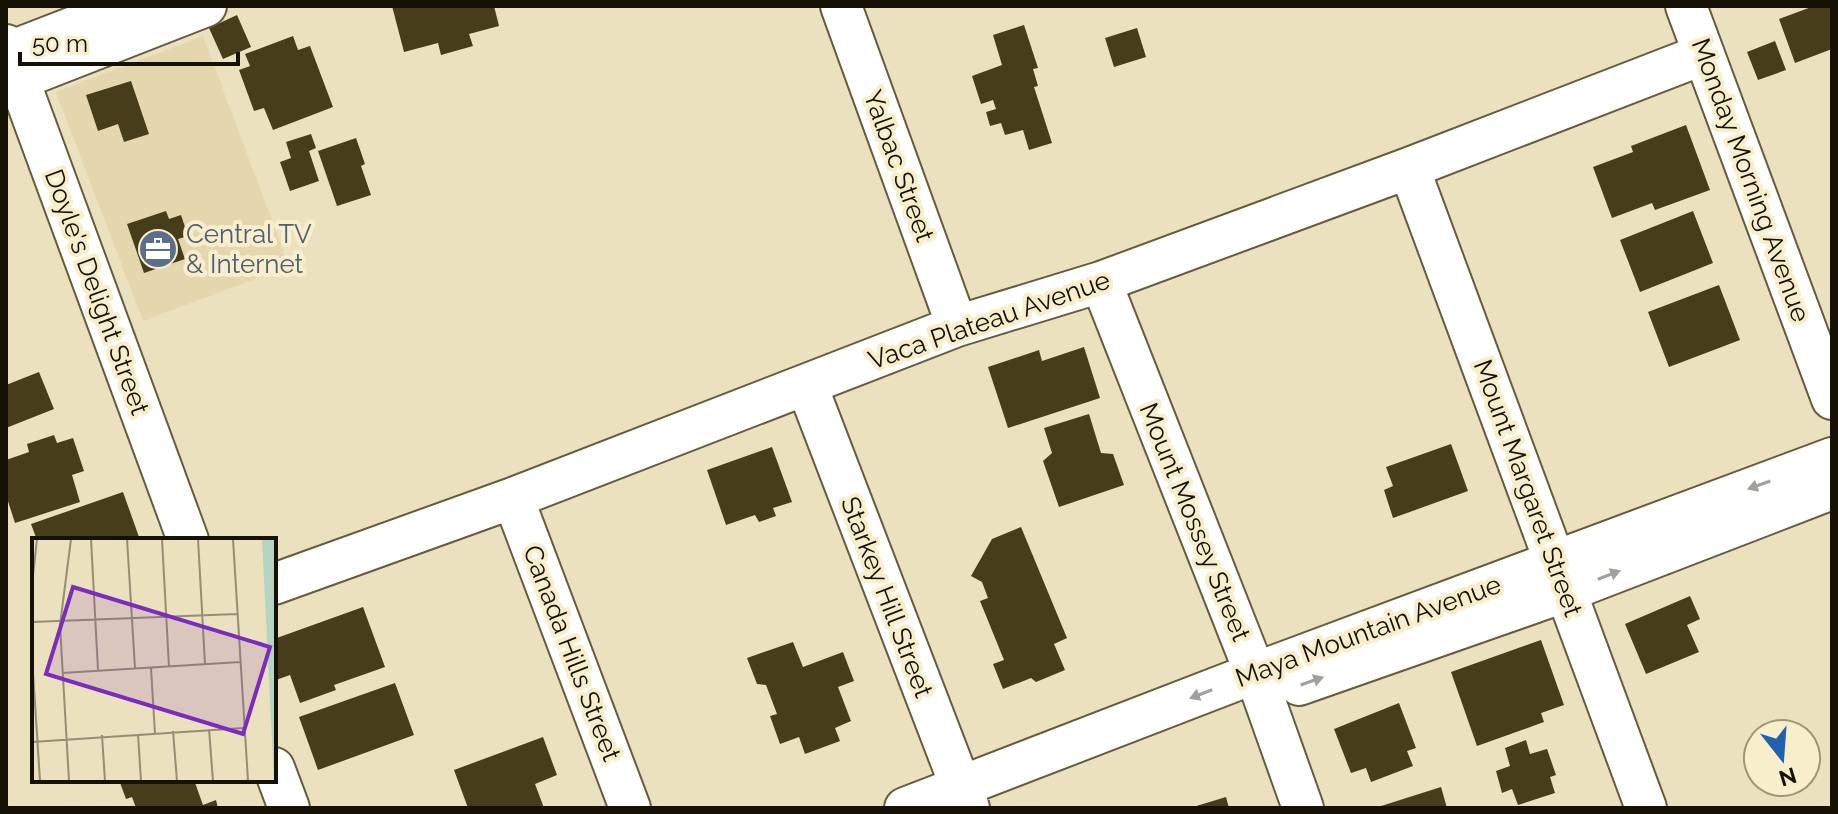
<svg xmlns="http://www.w3.org/2000/svg" width="1838" height="814" font-family="Raleway,sans-serif">
  <style>
    .built { fill: #e4d7ad }
    .building { fill: #473d1a }
    .lines { fill: none; stroke-linecap: round; stroke-linejoin: round }
    .minor-casing { stroke: #655c3d; stroke-width: 44 }
    .minor { stroke: #fff; stroke-width: 40 }
    .oneway { fill: #a1a09b }
    .labels { text-anchor: middle; stroke-width: 8; stroke-linejoin: round; paint-order: stroke }
    .street-label { font-size: 26px; fill: #151105; stroke: #f8eecb }
    .service-label { font-size: 26px; fill: #4e5e75; stroke: #f8eecb; text-anchor: start }
    .inset-road { fill: none; stroke: #958e74; stroke-width: 2 }
    .view { fill: #7b2cbf; fill-opacity: 0.15; stroke: #7b2cbf; stroke-width: 4 }
    .inset-edge { fill: none; stroke: #151105; stroke-width: 4 }
  </style>
  <rect width="100%" height="100%" fill="#ebe1be"/>
  <!-- built -->
  <path class="built" d="M203,36L289,266L143,321L56,92Z"/>
  <!-- building -->
  <path class="building" d="M392,6H494L499,26L469,34L473,46L441,55L438,43L404,52Z
    M1814,6H1832V49L1795,63L1779,19Z
    M237,15L251,47L223,59L209,28Z
    M1024,25L1038,68L1033,69L1038,86L1034,87L1052,143L1029,150L1023,130L1005,135L1001,123L990,126L986,112L996,109L993,100L981,104L972,76L1002,65L993,35Z
    M1137,28L1146,57L1114,67L1105,38Z
    M293,36L298,50L310,46L333,107L273,130L264,108L254,111L239,70L250,66L245,54Z
    M1775,41L1786,70L1758,80L1747,52Z
    M131,81L149,134L124,142L118,124L98,131L86,95Z
    M1686,125L1710,190L1655,210L1652,203L1612,218L1593,167L1633,152L1631,146Z
    M311,134L316,148L309,151L319,181L290,191L280,162L291,158L286,142Z
    M356,138L365,164L361,166L371,195L337,206L318,151Z
    M166,211L169,219L181,215L188,236L178,239L185,259L144,273L127,224Z
    M1693,211L1713,263L1640,292L1620,240Z
    M1719,285L1740,340L1669,367L1648,312Z
    M1084,347L1100,398L1008,428L988,367L1039,350L1042,361Z
    M39,372L54,409L6,428V385Z
    M1089,414L1101,453L1113,454L1124,485L1059,507L1043,461L1052,453L1044,428Z
    M54,435L57,443L73,438L84,471L72,475L80,502L15,523L6,495V460L29,452L27,444Z
    M1451,444L1468,491L1393,518L1384,490L1393,486L1386,467Z
    M772,447L792,502L773,508L776,516L759,522L755,515L726,525L707,470Z
    M123,492L139,537L130,540H37L31,524Z
    M1021,527L1067,638L1054,644L1065,670L1036,682L1031,678L1003,689L993,664L1004,660L980,601L988,598L982,582L971,576L992,539Z
    M1690,596L1700,619L1687,625L1699,652L1646,674L1625,624Z
    M363,607L385,667L334,685L336,690L300,703L290,675L276,680L274,639Z
    M1541,640L1564,705L1541,713L1544,722L1477,746L1451,672Z
    M793,642L803,667L843,652L854,681L838,687L851,721L835,728L840,741L805,754L799,737L780,744L770,716L777,714L766,685L757,684L747,658Z
    M395,683L414,735L318,770L299,717Z
    M1399,703L1416,748L1407,751L1413,766L1371,782L1366,768L1351,773L1334,729Z
    M543,737L557,775L535,784L544,808H468L454,770Z
    M1526,740L1530,754L1547,749L1556,775L1550,777L1555,793L1518,805L1512,789L1502,793L1496,771L1510,766L1505,748Z
    M119,780H187L188,783L194,780L203,805L216,800L218,808H136L132,797L126,799Z
    M1441,787L1447,808H1379L1378,807Z
    M1226,797L1229,808H1193V807Z"/>
  <g class="lines">
    <!-- minor casing -->
    <g class="minor-casing">
      <path id="minor" d="M841,6L957,326
        M1686,6L1832,399
        M6,45L188,540
        M9,52L128,6
        M19,79L206,6
        M1409,168L1646,808
        M1101,282L1255,673L1303,808
        M807,386L969,808
        M513,498L630,808
        M274,584L513,498L957,326L1101,282L1409,168L1704,54
        M1299,685L1567,591L1832,489
        M274,768L289,808
        M905,808L1255,673L1832,458"/>
    </g>
    <!-- minor -->
    <use href="#minor" class="minor"/>
  </g>
  <!-- one-way arrows -->
  <defs><path id="oneway-solid" d="M-6-.8H1V-3.2L6.5 0L1 3.2V.8H-6Z" transform="scale(2)"/></defs>
  <g class="oneway">
    <use href="#oneway-solid" transform="translate(1759 485) rotate(160)"/>
    <use href="#oneway-solid" transform="translate(1609 575) rotate(-21)"/>
    <use href="#oneway-solid" transform="translate(1312 681) rotate(-19)"/>
    <use href="#oneway-solid" transform="translate(1201 694) rotate(159)"/>
  </g>
  <!-- icons -->
  <defs>
    <g id="office-disc" transform="scale(2)"><circle r="9.5" fill="#5c6f8a" stroke="#f8eecb"/><path d="M-6-3h4V-5.5h4V-3h4V5H-6ZM-1-4.5V-3h2v-1.5ZM-6 0V1H6V0Z" fill="#fff"/></g>
  </defs>
  <g fill-rule="evenodd">
    <use href="#office-disc" x="158" y="249"/>
  </g>
  <g class="labels">
    <!-- street labels -->
    <g class="street-label">
      <text transform="translate(899 166) rotate(70)" y="9">Yalbac Street</text>
      <text transform="translate(1751 180) rotate(70)" y="9">Monday Morning Avenue</text>
      <text transform="translate(97 292) rotate(70)" y="9">Doyle's Delight Street</text>
      <text transform="translate(989 320) rotate(-19)" y="9">Vaca Plateau Avenue</text>
      <text transform="translate(1528 488) rotate(70)" y="9">Mount Margaret Street</text>
      <text transform="translate(1195 522) rotate(68)" y="9">Mount Mossey Street</text>
      <text transform="translate(887 597) rotate(69)" y="9">Starkey Hill Street</text>
      <text transform="translate(1368 631) rotate(-20)" y="9">Maya Mountain Avenue</text>
      <text transform="translate(572 653) rotate(69)" y="9">Canada Hills Street</text>
    </g>
    <!-- service labels -->
    <g class="service-label">
      <text x="186" y="243">Central TV<tspan x="186" dy="30">&amp; Internet</tspan></text>
    </g>
  </g>
  <!-- overview -->
  <g transform="translate(32 538)">
    <rect width="244" height="244" fill="#ebe1be"/>
    <path d="M230,1H244V243H242Z" fill="#b7d3c2"/>
    <path class="inset-road" d="M59,1L66,132M95,1L103,130M130,1L137,129M166,1L173,126M201,1L216,243M0,47L5,1M0,84L205,76M0,119L8,243M119,130L123,196M30,135L208,124M177,191L181,243M141,193L145,243M106,196L109,243M70,197L73,243M0,204L212,190M37,243L28,87L39,1"/>
    <path class="view" d="M41,49L238,109L211,196L14,136Z"/>
    <rect width="244" height="244" class="inset-edge"/>
  </g>
  <!-- border -->
  <rect width="1838" height="814" fill="none" stroke="#151105" stroke-width="16"/>
  <!-- north arrow -->
  <g transform="translate(1782 758) rotate(163)"><circle r="38" fill="#f8eecb" stroke="#9d967c" stroke-width="2"/>
  <path d="M0-6L14 30L0 20L-14 30Z" fill="#2061b2"/>
  <text y="-12" font-size="22" font-weight="bold" text-anchor="middle" fill="#151105">N</text>
  </g>
  <!-- scale -->
  <path d="M20 52v12h218v-12" fill="none" stroke="#151105" stroke-width="4"/>
  <text x="32" y="52" font-size="24" fill="#151105" stroke="#f8eecb" stroke-width="6" paint-order="stroke">50 m</text>
</svg>
